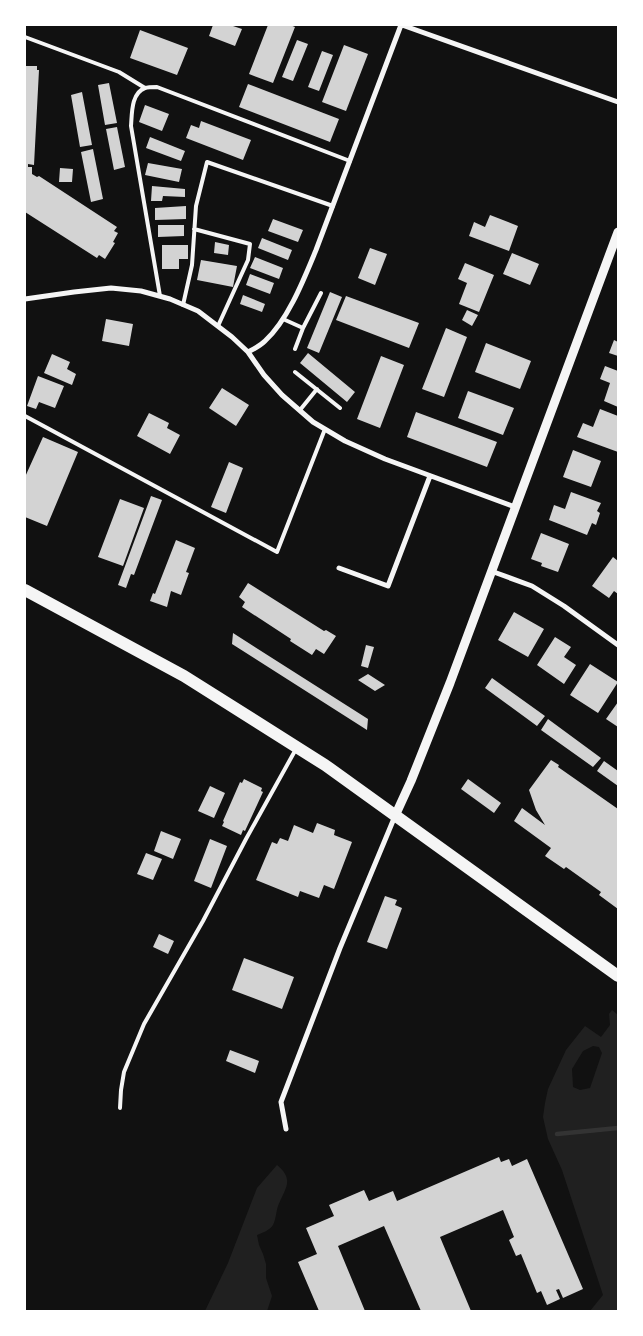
<svg xmlns="http://www.w3.org/2000/svg" width="643" height="1336" font-family="'Nunito Sans',sans-serif">
  <style>
    .green { fill: #202020; fill-rule: evenodd }
    .lines { fill: none; stroke-linecap: round; stroke-linejoin: round }
    .stream { stroke: #333; stroke-width: 4.5 }
    .building { fill: #d3d3d3 }
    .service { stroke: #f5f5f5; stroke-width: 4 }
    .minor { stroke: #f5f5f5; stroke-width: 5 }
    .tertiary { stroke: #f5f5f5; stroke-width: 9 }
    .primary { stroke: #f5f5f5; stroke-width: 12 }
  </style>
  <rect width="100%" height="100%" fill="#111"/>
  <!-- green -->
  <path class="green" d="M612,1010L618,1015V1311H590L603,1295L562,1170L548,1139L543,1117L545,1103L548,1089L566,1050L585,1026L601,1037L610,1025L609,1014ZM593,1046L599,1047L602,1053L590,1088L580,1090L573,1087L572,1069L583,1051Z
    M277,1165C295,1180 285,1188 278,1206C276,1212 276,1219 273,1225C270,1230 262,1233 257,1235L259,1245L263,1254L266,1264V1278L272,1296L267,1311H205L228,1263L257,1188Z"/>
  <g class="lines">
    <!-- stream -->
    <path class="stream" d="M557,1134L618,1128"/>
  </g>
  <!-- building -->
  <path class="building" d="M213,25H230L242,29L235,46L209,36Z
    M268,25H290L295,27L273,83L249,74Z
    M140,30L188,48L177,75L130,58Z
    M297,40L308,44L293,81L282,77Z
    M344,45L368,54L346,111L322,102Z
    M322,51L333,55L319,91L308,87Z
    M25,66H37V70H39L34,165L28,164V167H32V174L37,177L39,176L117,227L114,231L118,233L113,242L115,243L105,259L99,255L97,258L25,212Z
    M109,83L117,123L105,125L98,85Z
    M248,84L339,119L330,142L239,107Z
    M82,92L92,145L80,147L71,95Z
    M145,105L169,114L162,131L139,122Z
    M201,121L251,140L243,160L186,138L191,125L199,128Z
    M117,127L125,167L114,170L106,129Z
    M150,137L185,151L181,161L146,148Z
    M93,149L103,199L91,202L81,152Z
    M148,163L182,169L179,182L145,175Z
    M60,168L73,169L72,182H59Z
    M152,186L185,189V197L163,196L162,201H151Z
    M186,206V219L155,220V208Z
    M490,215L518,226L509,251L469,236L474,222L485,227Z
    M273,219L303,230L298,242L268,231Z
    M158,225H184V236L158,237Z
    M262,238L292,250L288,260L258,248Z
    M215,242L229,245L228,255L214,253Z
    M162,245H188V259H179V269H162Z
    M370,248L387,254L375,285L358,278Z
    M512,253L539,264L530,285L503,274Z
    M255,257L283,268L279,279L250,268Z
    M201,260L237,266L233,287L197,280Z
    M465,263L494,275L479,312L459,304L467,283L458,279Z
    M250,274L274,283L270,294L246,285Z
    M330,292L342,297L319,353L307,348Z
    M243,295L265,304L262,312L240,304Z
    M346,296L419,323L409,348L336,320Z
    M467,310L478,315L472,326L462,320Z
    M106,319L133,324L129,346L102,341Z
    M446,328L467,337L444,397L422,389Z
    M614,340L618,342V356L609,353Z
    M486,343L531,361L520,389L475,372Z
    M308,353L355,392L347,402L300,363Z
    M52,354L70,362L67,369L76,374L72,385L44,373Z
    M381,356L404,365L380,428L357,419Z
    M605,366L618,371V407L604,401L610,383L600,379Z
    M38,376L64,386L55,408L39,402L36,409L27,406Z
    M222,388L249,405L236,426L209,408Z
    M468,391L514,408L503,435L458,418Z
    M600,409L618,416V452L577,437L583,423L593,427Z
    M416,412L497,442L487,467L407,437Z
    M149,413L169,423L167,428L180,435L170,454L137,436Z
    M43,437L78,452L47,526L25,517V477Z
    M573,450L601,461L591,487L563,477Z
    M229,462L243,468L226,513L211,507Z
    M571,492L601,503L597,511L600,513L596,525L592,523L587,535L549,520L554,505L565,509Z
    M151,496L162,500L134,575L131,574L126,588L118,585Z
    M120,499L144,508L123,566L98,557Z
    M541,533L569,544L558,572L541,566L542,563L531,559Z
    M176,540L195,548L186,572L189,573L181,595L171,591L167,607L150,601L153,593L155,594Z
    M613,557L618,561V594L614,591L609,598L592,586Z
    M248,583L324,631L326,630L336,636L324,654L316,649L312,655L290,641L291,639L242,607L245,602L239,597Z
    M514,612L544,629L528,657L498,640Z
    M233,633L368,719L367,730L232,644Z
    M555,637L571,647L564,657L576,665L564,684L537,665Z
    M366,645L374,647L368,668L361,666Z
    M590,664L618,682L598,713L570,695Z
    M368,674L385,685L375,691L358,680Z
    M492,678L545,716L537,726L485,688Z
    M618,702V727L606,719Z
    M548,719L601,758L593,767L541,730Z
    M551,760L559,765L558,767L618,809V909L599,895L601,892L566,867L564,869L545,856L551,848L514,821L522,808L545,825L536,810L529,790Z
    M604,761L618,771V786L597,771Z
    M244,779L262,788L261,791L263,792L245,831L243,830L241,835L222,826L224,822L223,821L240,782L242,783Z
    M468,779L501,803L494,813L461,789Z
    M210,786L225,793L214,818L198,811Z
    M317,823L335,830L334,835L352,842L334,889L324,885L319,898L300,891L298,897L256,880L272,842L277,844L280,838L288,841L294,825L313,833Z
    M161,831L181,839L173,859L154,851Z
    M210,839L227,846L211,888L194,881Z
    M146,853L162,859L153,880L137,874Z
    M385,896L397,900L395,905L402,908L387,949L367,942Z
    M159,934L174,941L168,954L153,947Z
    M244,958L294,977L282,1009L232,990Z
    M230,1050L259,1061L255,1073L226,1061Z
    M499,1157L501,1162L509,1159L512,1166L527,1159L583,1289L563,1298L559,1289L556,1290L560,1299L547,1305L541,1291L537,1293L521,1254L516,1256L509,1240L514,1237L503,1210L440,1237L471,1311H421L384,1226L338,1246L365,1311H319L298,1262L317,1254L306,1228L334,1216L329,1205L364,1190L369,1201L393,1191L397,1201Z"/>
  <g class="lines">
    <!-- service -->
    <path class="service" d="M25,37L119,72L145,88
      M194,229L250,244L248,260L218,326
      M160,296L131,126C132,114 131,93 145,88C148,87 154,87 157,87L350,161
      M183,305L192,265L196,206L207,162L333,206
      M283,319L303,328L295,349
      M303,328L321,293
      M295,372L340,408
      M300,410L317,389
      M25,416L277,552L325,429
      M120,1108L121,1090L124,1072L144,1024L203,921L246,839L296,749"/>
    <!-- minor -->
    <path class="minor" d="M402,25L618,102
      M25,299L74,292L111,288L141,291L170,299L198,311L232,337L248,352L264,375L282,395L313,422L345,441L385,459L515,507
      M248,352C254,349 260,346 265,341C288,320 304,279 316,250L401,25
      M339,568L388,586L430,476
      M491,571L532,586L564,606L618,645
      M286,1129L281,1102L340,948L395,816"/>
    <!-- tertiary -->
    <path class="tertiary" d="M395,816L411,781L450,683L618,232"/>
    <!-- primary -->
    <path class="primary" d="M25,590L184,676L325,765L618,976"/>
  </g>
  <!-- border -->
  <rect width="643" height="1336" fill="none" stroke="#ffffff" stroke-width="52"/>
</svg>
